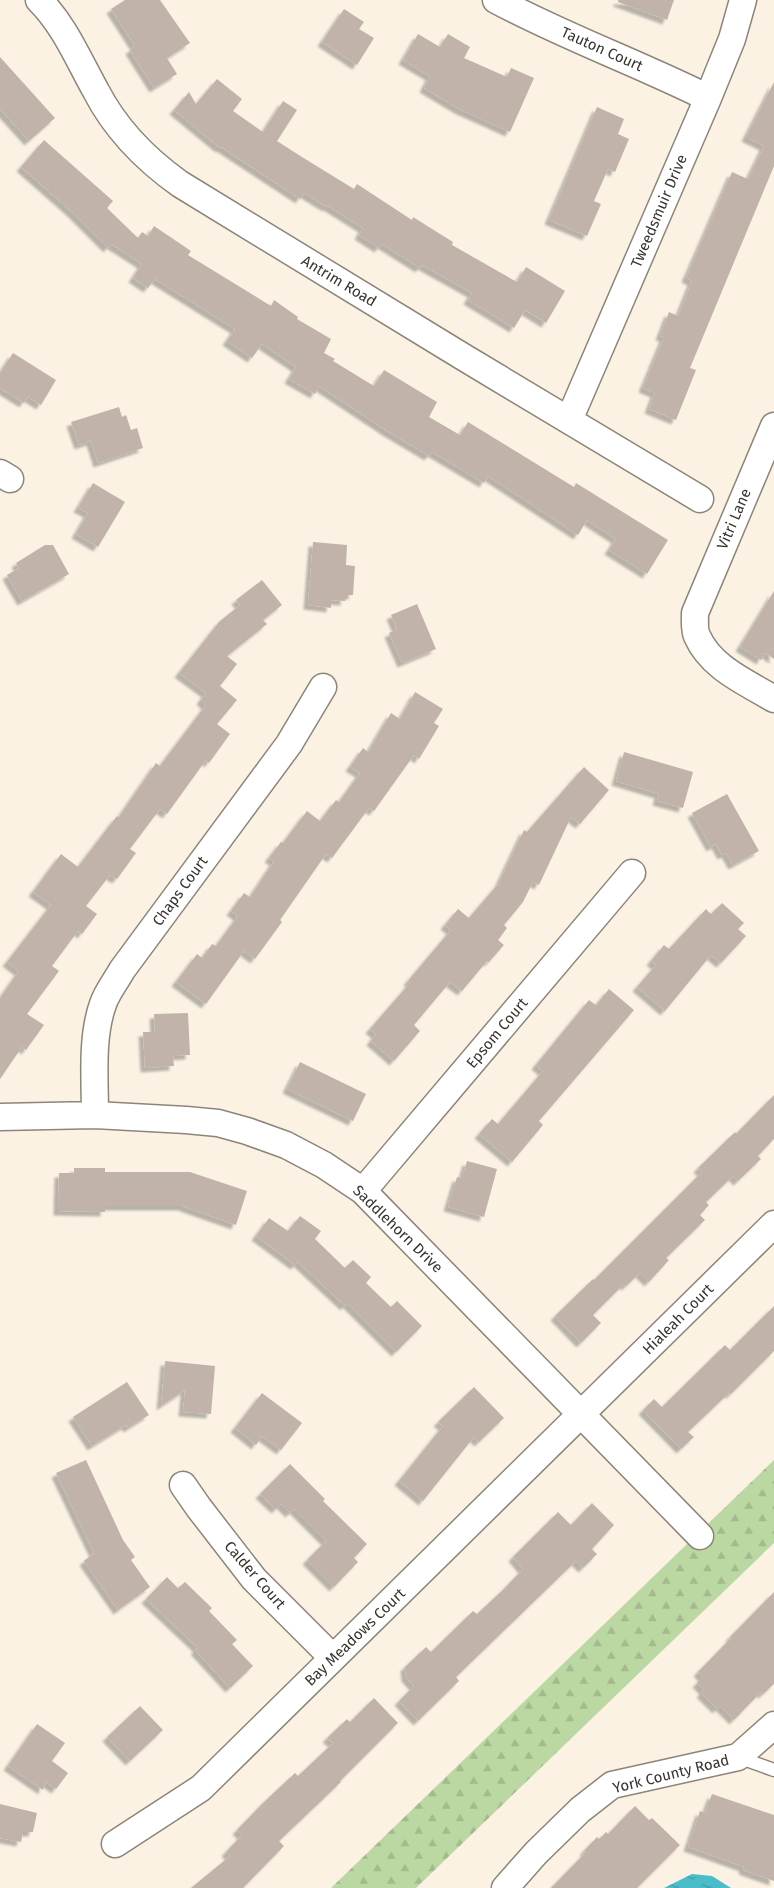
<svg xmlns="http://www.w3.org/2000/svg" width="774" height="1888" font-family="'Fira Sans',sans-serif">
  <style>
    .forest { fill: url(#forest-firs) }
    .water { fill: url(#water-ripples) }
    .building { fill: #c1b3aa; filter: url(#shadow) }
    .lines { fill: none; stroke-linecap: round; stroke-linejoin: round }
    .service-casing { stroke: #8c8578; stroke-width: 15 }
    .minor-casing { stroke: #8c8578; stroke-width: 29 }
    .service { stroke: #fff; stroke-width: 12 }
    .minor { stroke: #fff; stroke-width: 26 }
    .labels { text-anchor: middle; stroke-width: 4; stroke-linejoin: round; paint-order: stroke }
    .street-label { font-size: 15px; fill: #37342f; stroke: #fff }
  </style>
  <defs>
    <pattern id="forest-firs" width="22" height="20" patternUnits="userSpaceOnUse" patternTransform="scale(1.25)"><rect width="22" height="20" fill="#bcd8a2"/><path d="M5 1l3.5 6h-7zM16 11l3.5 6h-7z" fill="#a2ba8c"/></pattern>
    <pattern id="water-ripples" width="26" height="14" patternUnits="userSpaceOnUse" patternTransform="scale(1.25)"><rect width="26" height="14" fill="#4bbcc9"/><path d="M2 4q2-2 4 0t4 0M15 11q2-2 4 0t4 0" fill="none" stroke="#3f9aa4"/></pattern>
    <filter id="shadow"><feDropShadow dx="-4.5" dy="4.5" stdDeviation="1" flood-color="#0004"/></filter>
  </defs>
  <rect width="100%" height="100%" fill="#fbf2e4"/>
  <!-- forest -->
  <path class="forest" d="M774,1460V1543L416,1888H331Z"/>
  <!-- water -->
  <path class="water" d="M692,1874L712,1876L731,1888H664Z"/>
  <!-- building -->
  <path class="building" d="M125,0H160L190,43L167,58L177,74L154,88L130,50L135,46L111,9Z
    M618,0H674L667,20L618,2Z
    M344,9L364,22L359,29L374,38L357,65L322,42Z
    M418,34L440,47L448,34L470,47L464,58L507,77L511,68L534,78L510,132L459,109L424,88L430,76L403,60Z
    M0,57L55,118L29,141L0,109Z
    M217,79L242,99L233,111L263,132L283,101L297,110L277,141L302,157L354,189L357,184L412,220L413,217L453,242L452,245L517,282L526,267L565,291L546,323L525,310L514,328L468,300L472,293L422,265L420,268L382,244L379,248L359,235L363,228L328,206L327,207L304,193L300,199L221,147L220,148L174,110L189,92L196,104Z
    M774,82V166L690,368L696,370L676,420L649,409L655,393L643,388L664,337L660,336L669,312L678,316L692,281L686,278L732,172L748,179L764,146L746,137Z
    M597,107L624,119L618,134L629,139L615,172L608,169L594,201L601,204L587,236L549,220Z
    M44,140L113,201L107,208L138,238L142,232L148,236L154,226L191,251L188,255L271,306L274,300L298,317L297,319L331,339L324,353L335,359L333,361L374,386L384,370L437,402L429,417L460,435L468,422L574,487L576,483L668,540L647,574L609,550L616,539L587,520L578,535L488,476L484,483L432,452L429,456L387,431L319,386L315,394L289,379L296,367L262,344L252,358L227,341L235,329L155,279L148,288L133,278L142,264L111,244L108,248L71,211L21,167Z
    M13,353L56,380L41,405L28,397L24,403L0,388V373Z
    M119,407L122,417L126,415L131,430L137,428L143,448L98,463L91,441L79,445L71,422Z
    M93,483L125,502L98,547L76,534L88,513L78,508Z
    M313,542L347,545L346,565L355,566L353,595H345V601L331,600V608L308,605Z
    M45,545H53L69,574L22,601L7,575L19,568L16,563Z
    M262,580L282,605L263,620L267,624L227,656L237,664L220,686L237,700L217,724L230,734L209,763L206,760L167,814L160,809L130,849L136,853L117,879L110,875L86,906L97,914L82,934L78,931L52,966L59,971L27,1014L44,1025L26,1050L22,1047L0,1079V998L19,971L7,962L51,905L33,892L61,854L78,867L117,816L119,817L156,763L160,766L206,705L201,700L206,693L179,673L220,621L240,605L236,600Z
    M774,591V659L765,653L761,660L740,647Z
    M417,604L436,649L402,663L389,633L397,629L391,615Z
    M415,692L443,709L434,723L439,726L419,759L414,755L374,811L369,808L332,858L326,854L280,920L282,922L255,959L244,951L206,1004L176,982L197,954L202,958L212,944L216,946L238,916L231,911L244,893L250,897L274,861L269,858L281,842L283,843L307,811L320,821L336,800L339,802L360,773L350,767L363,748L368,752L391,713L400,719Z
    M624,752L693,772L683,808L657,801L659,794L616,781Z
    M584,767L609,790L580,824L571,817L539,885L533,882L523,902L504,925L507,928L498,940L504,945L489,962L487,961L462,991L450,982L414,1025L420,1031L394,1061L371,1041L376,1034L370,1029L410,983L408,981L451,930L445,925L458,909L469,918L499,883L524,830L527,832Z
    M727,794L759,851L733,865L726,853L722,855L716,844L711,847L692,813Z
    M722,903L744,923L738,929L746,936L721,963L711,955L665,1011L637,987L656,965L651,961L664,945L669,949L706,909L711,914Z
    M609,989L634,1010L539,1121L543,1125L512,1162L479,1134L492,1119L498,1124L543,1071L536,1065L589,1000L596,1005Z
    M188,1013L190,1055L173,1056L174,1066L145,1068L143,1032H155L154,1014Z
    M300,1062L366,1094L353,1121L287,1089Z
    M774,1095V1139L758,1156L761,1159L738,1181L733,1176L706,1202L709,1205L700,1215L705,1220L666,1258L669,1260L649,1282L640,1273L626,1286L624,1284L593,1315L601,1323L581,1343L555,1316L593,1279L594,1280L702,1172L698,1168L735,1132L736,1134Z
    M467,1161L497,1169L484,1217L448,1207L457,1177L462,1178Z
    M74,1168H105V1172H190L247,1191L236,1225L182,1206H105V1212L58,1211L59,1173H74Z
    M300,1216L321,1231L315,1239L345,1268L353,1260L371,1277L366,1283L391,1307L397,1301L422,1326L396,1352L347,1303L345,1306L298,1262L295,1265L256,1236L269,1218L288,1231Z
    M774,1306V1351L731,1394L729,1393L688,1432L694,1437L681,1449L643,1410L654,1399L662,1407L725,1345L730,1350Z
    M165,1361L215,1366L211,1414L183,1412L185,1390L161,1406Z
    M127,1382L149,1415L128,1428L126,1425L92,1446L73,1417Z
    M474,1387L504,1418L479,1442L474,1437L423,1501L399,1481L443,1426L438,1422Z
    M262,1393L302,1423L281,1450L262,1436L256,1445L235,1428Z
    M86,1460L123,1540L135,1557L131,1560L150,1587L118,1610L84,1561L94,1553L56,1473Z
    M290,1464L325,1499L323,1501L367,1544L354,1558L358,1562L334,1587L307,1560L326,1541L294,1509L290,1513L281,1504L276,1509L260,1494Z
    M592,1503L614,1525L592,1549L597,1554L583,1568L576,1561L456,1677L459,1681L418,1721L399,1701L414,1686L406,1677L405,1667L426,1647L431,1652L473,1611L477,1614L505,1588L523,1569L513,1557L558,1512L571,1525Z
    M167,1577L178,1588L185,1582L212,1608L209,1611L237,1640L232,1644L253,1666L230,1688L195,1650L198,1648L146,1599Z
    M774,1592V1684L763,1694L761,1692L734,1720L720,1706L717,1709L701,1693L704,1690L697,1683L703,1677L698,1672L731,1638L730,1637Z
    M374,1698L398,1723L340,1781L341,1782L279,1841L284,1846L243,1888H191L230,1856L226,1852L242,1835L237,1830L263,1803L295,1773L298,1776L333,1743L327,1738L347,1719L350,1722Z
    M140,1706L163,1730L130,1761L107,1737Z
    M37,1724L65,1743L52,1761L68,1773L56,1789L45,1781L43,1790L8,1766Z
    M712,1794L774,1815V1881L743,1870L744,1867L688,1847L700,1811L705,1813Z
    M0,1804L37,1813L33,1832H23L21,1842L0,1838Z
    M635,1806L649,1820L652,1818L680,1845L637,1888H551L586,1852L584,1851L597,1837L599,1839L606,1832L608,1834Z"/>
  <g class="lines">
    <!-- service casing -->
    <g class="service-casing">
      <path id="service" d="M738,1757L774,1770"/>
    </g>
    <!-- minor casing -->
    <g class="minor-casing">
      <path id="minor" d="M39,0C65,26 78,59 96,91C116,130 145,159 180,184L465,358L700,499
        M496,0C565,37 638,63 708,98
        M569,420L708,98L732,39L743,0
        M774,426L695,613C695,620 694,630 697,636C711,668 746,682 774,699
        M0,473L10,479
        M95,1115C95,1080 91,1037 103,1004C107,992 116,981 122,970L289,744L323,687
        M0,1117L95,1115L186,1120L218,1123L247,1131L286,1145L324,1165L363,1191L700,1536
        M363,1191L632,873
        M183,1485L199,1508L254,1579L333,1658
        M115,1844L201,1788L774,1224
        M505,1888L536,1853L580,1810L612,1785L738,1757L774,1725"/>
    </g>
    <!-- service -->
    <use href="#service" class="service"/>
    <!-- minor -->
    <use href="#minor" class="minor"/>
  </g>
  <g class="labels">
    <!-- street labels -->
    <g class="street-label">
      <text transform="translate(602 49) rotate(24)" y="5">Tauton Court</text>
      <text transform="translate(659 211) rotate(-67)" y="5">Tweedsmuir Drive</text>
      <text transform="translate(339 281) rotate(31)" y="5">Antrim Road</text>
      <text transform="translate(734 519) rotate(-67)" y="5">Vitri Lane</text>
      <text transform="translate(180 891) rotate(-54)" y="5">Chaps Court</text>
      <text transform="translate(497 1033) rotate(-50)" y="5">Epsom Court</text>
      <text transform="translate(398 1229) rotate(44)" y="5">Saddlehorn Drive</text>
      <text transform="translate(678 1319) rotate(-45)" y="5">Hialeah Court</text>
      <text transform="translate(255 1575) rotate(49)" y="5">Calder Court</text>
      <text transform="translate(355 1637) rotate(-44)" y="5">Bay Meadows Court</text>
      <text transform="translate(671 1774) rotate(-14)" y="5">York County Road</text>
    </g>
  </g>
</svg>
